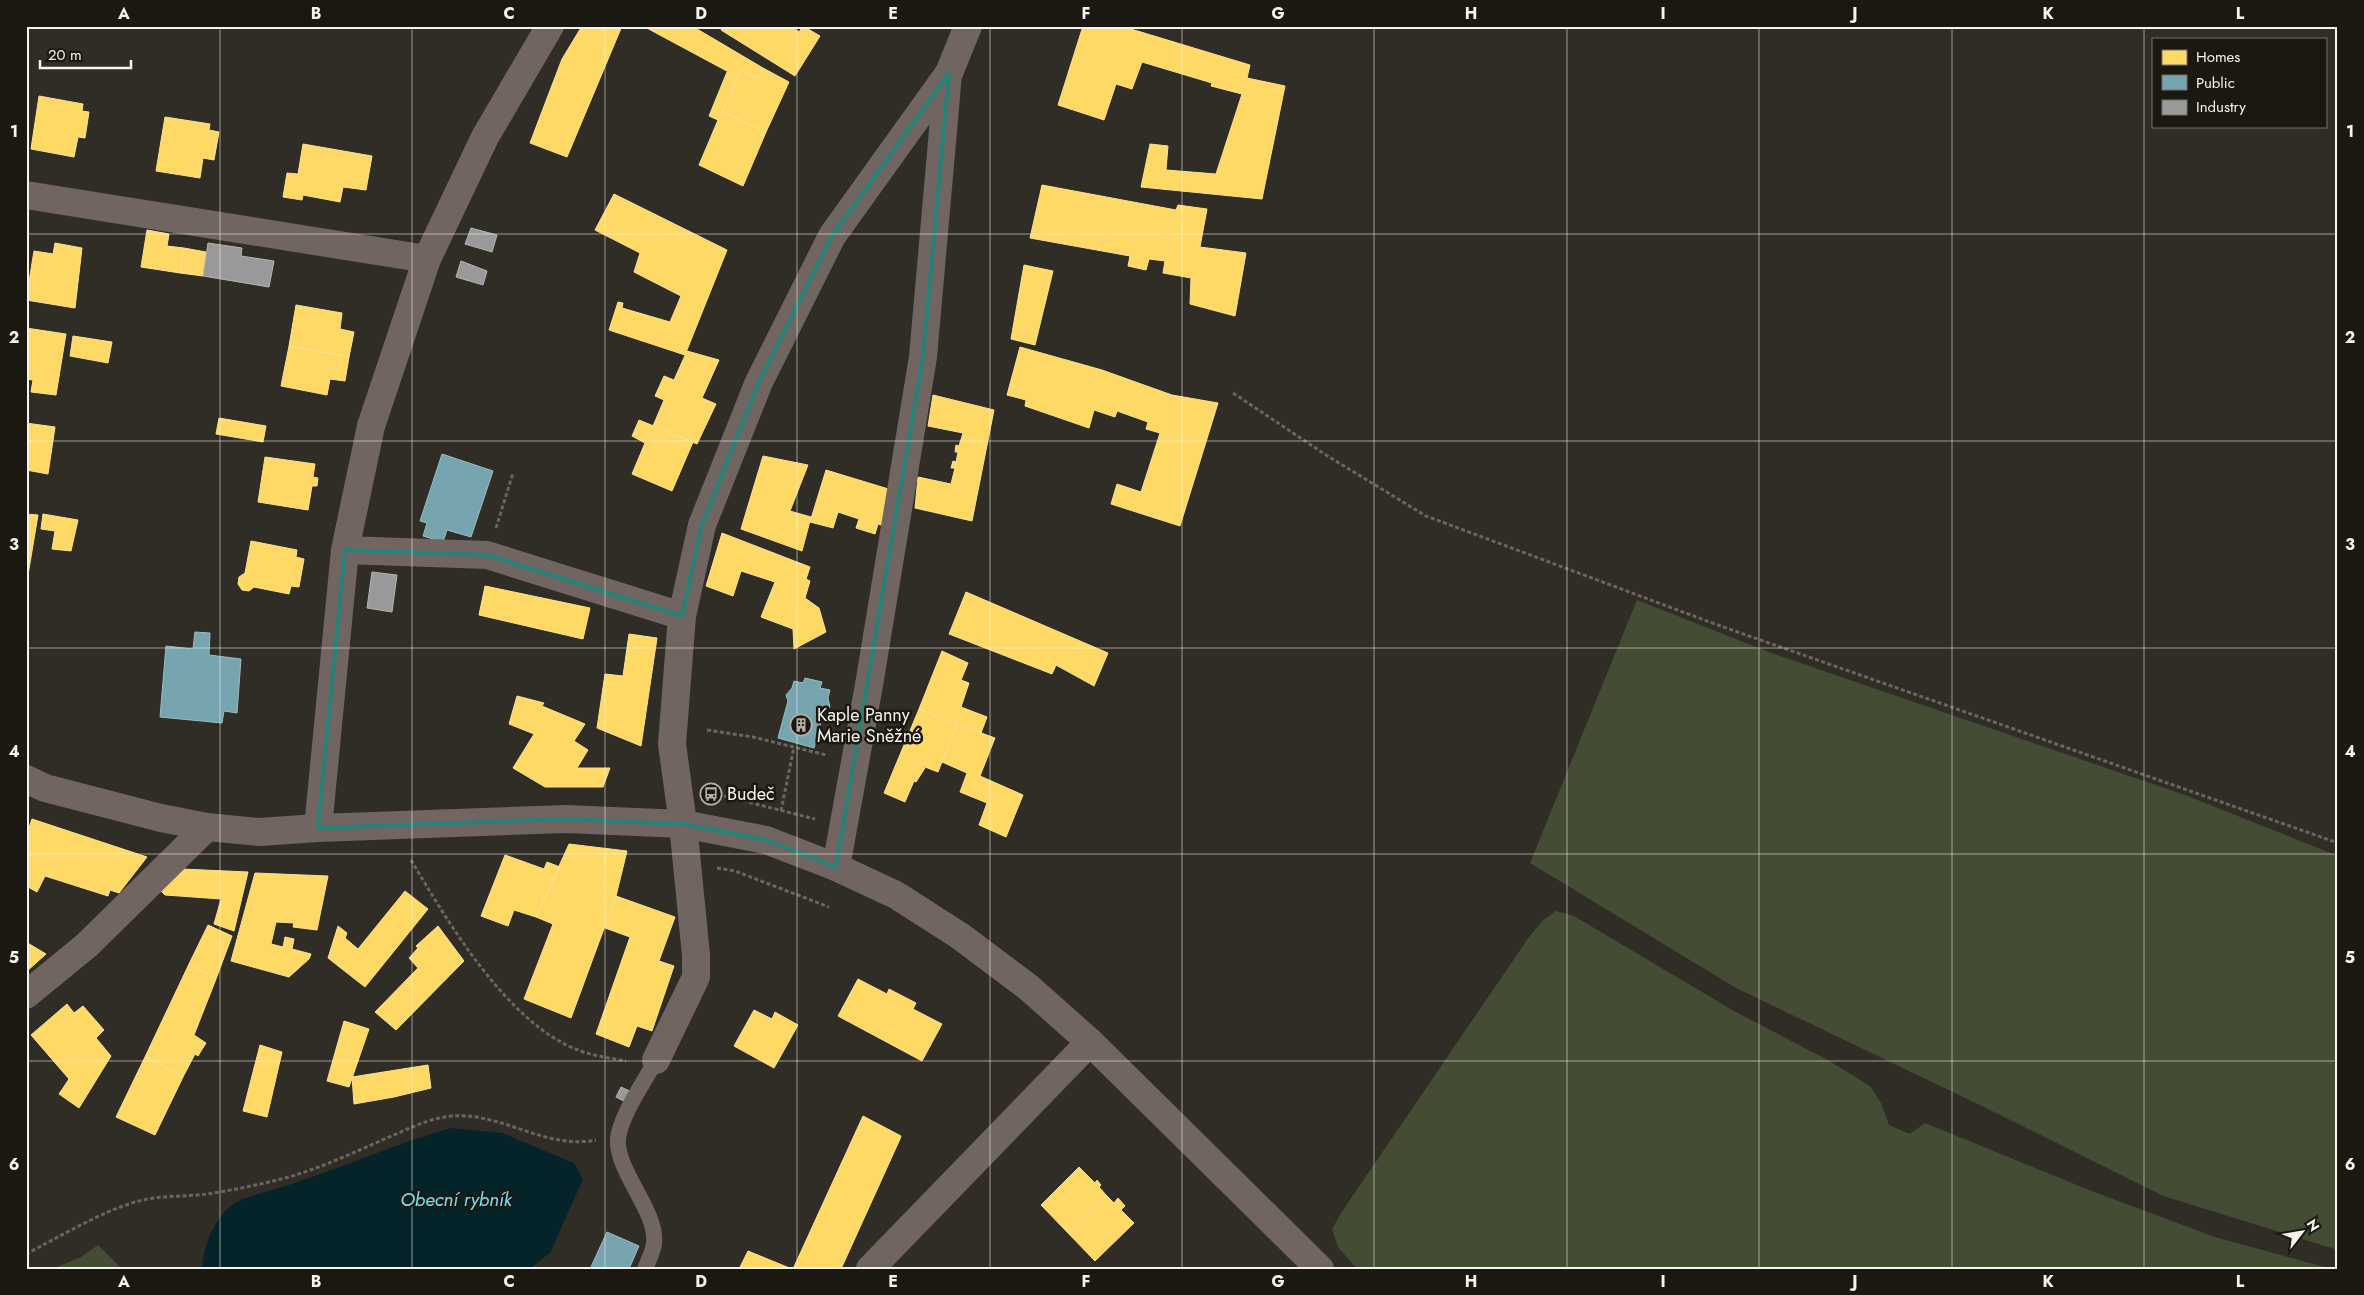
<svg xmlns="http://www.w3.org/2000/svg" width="2364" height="1295" font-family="Jost,sans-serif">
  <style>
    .green { fill: #444d33 }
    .water { fill: #042429 }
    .homes { fill: #ffd966; stroke: #fde18e }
    .public { fill: #76a5af; stroke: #9dbdc1 }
    .industry { fill: #999; stroke: #b5b5b2 }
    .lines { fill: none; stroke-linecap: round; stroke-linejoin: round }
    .path { stroke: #6c6460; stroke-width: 3; stroke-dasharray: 4 2.5; stroke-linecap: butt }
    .service { stroke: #716561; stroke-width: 16 }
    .minor { stroke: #716561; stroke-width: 28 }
    .tertiary { stroke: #716561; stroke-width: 28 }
    .marked { fill: none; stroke: #26837a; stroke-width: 4; stroke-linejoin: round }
    .grid { fill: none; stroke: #f7f5eb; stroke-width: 1; stroke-opacity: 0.55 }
    .labels { text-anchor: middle; stroke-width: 5; stroke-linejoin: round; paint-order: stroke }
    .poi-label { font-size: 18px; fill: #f7f5eb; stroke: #1a1811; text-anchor: start }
    .water-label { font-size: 19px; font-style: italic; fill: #75e0f1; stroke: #1a1811 }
    .neatline { fill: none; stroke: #f7f5eb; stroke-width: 2 }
    .grid-label { font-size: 16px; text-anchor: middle; font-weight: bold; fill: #f7f5eb }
  </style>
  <rect width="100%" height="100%" fill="#2f2d25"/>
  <!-- green -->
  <path class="green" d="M1637,600L1774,654L2185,795L2338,856V1250L2163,1196L1982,1106L1736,988L1530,863Z
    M1556,911L1574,916L1734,1011L1826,1059L1870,1086L1881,1103L1889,1125L1910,1134L1925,1123L2094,1192L2215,1237L2332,1269H1357L1338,1247L1332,1229L1341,1213L1529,937L1543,920Z
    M98,1245L122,1269H52L81,1257Z"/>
  <!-- water -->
  <path class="water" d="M451,1128L502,1133L574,1163L583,1179L550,1253L529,1269H202C204,1245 213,1221 232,1205C239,1198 274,1190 286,1186C341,1168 395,1144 451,1128Z"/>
  <!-- homes -->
  <path class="homes" d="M582,26H622L567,157L530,143L562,59Z
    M643,26H692L763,68L758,79L741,70L738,77Z
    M723,26H791L799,32L803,26L820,36L795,76L721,30Z
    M1083,26H1121L1250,65L1247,78L1285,86L1262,199L1141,187L1150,144L1168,146L1166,170L1216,174L1242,94L1211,86L1212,83L1142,62L1132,89L1116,84L1104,120L1058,105Z
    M763,68L789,82L766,132L722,112L741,70L758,79Z
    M727,72L738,77L722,112L766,132L743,186L699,165L718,120L709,116Z
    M39,96L83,104L82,111L89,112L85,138L78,137L74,157L31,149Z
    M165,117L210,124L209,130L219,132L214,160L203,158L200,178L156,171Z
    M303,144L372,156L366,190L343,187L340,202L303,195L302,200L283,197L287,173L298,174Z
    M1042,185L1176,210L1178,205L1207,209L1200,247L1246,253L1235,316L1190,304L1191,278L1163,273L1165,261L1149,259L1146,270L1128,266L1130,256L1030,238Z
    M614,194L727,250L685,355L609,330L618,302L623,303L622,308L670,322L681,296L634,272L640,253L595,230Z
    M147,230L169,234L167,246L184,248L180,273L141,267Z
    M55,243L82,248L75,308L26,300L34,251L53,254Z
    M184,248L206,252L203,276L180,273Z
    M1024,265L1053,271L1035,345L1011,339Z
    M296,305L342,313L340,329L354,332L349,357L289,346Z
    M26,328L66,334L56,395L31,392L33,380L26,379Z
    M73,336L112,342L108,363L70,356Z
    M289,346L349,357L345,381L330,379L327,395L281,386Z
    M1020,347L1102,370L1172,395L1218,403L1180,526L1111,504L1117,484L1141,492L1160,433L1146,429L1148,422L1117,411L1115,417L1094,410L1089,428L1025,406L1026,400L1007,395Z
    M687,351L719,360L702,398L716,404L697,444L653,426L664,400L655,396L664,376L674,380Z
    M933,395L994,410L972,521L915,508L918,477L951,484L955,468H951L953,461L956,462L958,452H955L956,445L959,446L963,433L928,426Z
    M219,418L266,426L263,442L216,434Z
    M639,420L693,442L672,491L632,474L645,443L632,436Z
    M26,423L55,427L48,474L26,470Z
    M763,456L808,465L790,511L811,517L802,551L741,529Z
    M265,457L315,464L313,477L318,478L317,486H312L308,510L258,502Z
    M826,470L895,491L890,528L878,524L875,534L856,528L859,519L838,512L833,528L810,522Z
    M26,514L38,515L28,575L26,574Z
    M43,514L78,520L71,551L52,549L55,531L41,529Z
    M722,533L810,567L806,579L810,581L805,598L819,608L826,632L794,649L793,629L761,617L775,582L741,571L733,596L706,586Z
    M251,541L297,550L296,557L304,559L299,587L291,586L289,594L254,587L249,591L242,590L238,584L239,577L245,573Z
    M485,586L590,608L583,639L479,615Z
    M966,592L1108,653L1094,686L1056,665L1052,674L949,634Z
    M629,634L657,638L641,746L597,728L605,674L623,676Z
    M942,651L968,663L961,680L969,683L961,707L987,717L981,733L919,709Z
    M517,696L544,703L542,706L585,724L574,741L588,750L577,768H610L603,787H545L513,768L534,734L509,724Z
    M919,709L957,724L938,772L899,757Z
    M957,724L995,738L980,776L1023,795L1006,837L979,825L987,803L960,792L967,773L942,762Z
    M899,757L925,768L916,782L914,781L905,802L884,793Z
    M32,819L147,857L119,893L110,890L108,896L45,876L37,892L28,887L26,891V836Z
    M569,844L627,851L616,896L571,1018L524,999L553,924L536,917Z
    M505,855L544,869L547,862L560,867L536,917L514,910L508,926L481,916Z
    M182,869L248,872L234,931L214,924L221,899L165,895L160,890Z
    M255,873L328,876L317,930L293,927L294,923L276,922L271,944L283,947L285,937L294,939L292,949L311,954L309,959L289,977L231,961Z
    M405,891L428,909L365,987L328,958L338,926L347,933L345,938L358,949Z
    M616,896L675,917L659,961L674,966L652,1031L637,1026L629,1047L596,1034L630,937L605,928Z
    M208,925L232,936L216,979L189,964Z
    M438,926L464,961L396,1030L375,1012L418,968L409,958L418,948L416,946Z
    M26,942L46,954L26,972Z
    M189,964L216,979L194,1035L206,1043L198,1056L195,1054L183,1077L145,1057Z
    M858,979L887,994L889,989L916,1003L913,1009L942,1024L922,1061L838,1016Z
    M67,1004L74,1013L83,1006L104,1030L96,1038L111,1056L79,1108L59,1094L69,1079L31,1035Z
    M754,1010L772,1019L775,1012L798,1025L774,1068L734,1046Z
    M344,1021L369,1029L349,1087L327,1081Z
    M260,1045L282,1052L267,1117L243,1111Z
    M145,1057L183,1077L155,1135L116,1117Z
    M428,1065L431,1088L394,1097L354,1104L352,1077Z
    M863,1116L901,1136L900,1139L841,1269H793Z
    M1079,1167L1095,1183L1097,1180L1101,1185L1099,1187L1106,1195L1068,1233L1041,1205Z
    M1106,1195L1114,1203L1118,1198L1125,1206L1121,1210L1134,1223L1095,1261L1068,1233Z
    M748,1251L792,1269H739Z"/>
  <!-- public -->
  <path class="public" d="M442,454L493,471L471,537L447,530L443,542L423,536L427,523L420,521Z
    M195,632L210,633L209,655L241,659L237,713L224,711L222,723L160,717L166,646L193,649Z
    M805,678L822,682L820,688L830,690L828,698L830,707L824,711L814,748L778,738L788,701L786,695L792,688L794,681L803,683Z
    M607,1232L639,1246L629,1269H590Z"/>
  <!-- industry -->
  <path class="industry" d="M471,228L497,235L492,252L465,244Z
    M208,243L242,248L241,256L274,261L269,287L203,276Z
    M461,261L487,271L483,285L456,277Z
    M372,572L397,575L392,612L367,608Z
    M621,1087L632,1092L627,1103L616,1097Z"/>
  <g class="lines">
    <!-- path -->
    <path class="path" d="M1233,393L1326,455L1426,516L1715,624L2338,843
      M496,528L513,473
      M707,730L753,737L826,755
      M724,796L815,819
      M781,811L794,747
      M411,860C448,922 507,1023 578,1050C593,1056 610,1058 626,1061
      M717,868L735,871L829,907
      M26,1254C59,1237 104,1210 139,1201C162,1195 184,1197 207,1194C234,1190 262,1184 289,1177C323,1167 355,1152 387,1138C408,1129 429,1118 452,1116C502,1112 545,1150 596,1140"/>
    <!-- service -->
    <path class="service" d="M645,1269C648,1261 653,1252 654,1244C658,1211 616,1172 618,1139C620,1116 645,1081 656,1060"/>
    <!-- minor -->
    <path class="minor" d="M26,195L427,259
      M345,550L487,555L682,616
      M318,828L345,550L371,426L427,259L485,137L550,26
      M836,867L869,685L923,357L948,74
      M26,995L87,945L207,827
      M656,1060L696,977V955L683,824L672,744L682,616L702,525L759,382L832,236L949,73L968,26
      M870,1269L1090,1042"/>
    <!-- tertiary -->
    <path class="tertiary" d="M26,779L45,788L161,818L207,827L259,832L318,828L566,819L683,824L766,840L836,867L896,895L960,936L1028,987L1090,1042L1320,1269"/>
  </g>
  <!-- marked area -->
  <path class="marked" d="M949,73L923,357L836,867L766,840L683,824L566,819L318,828L345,550L487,555L682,616L702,525L759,382L832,236Z"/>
  <!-- grid -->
  <path class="grid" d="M220,26V1269M412,26V1269M605,26V1269M797,26V1269M990,26V1269M1182,26V1269M1374,26V1269M1567,26V1269M1759,26V1269M1952,26V1269M2144,26V1269M26,234H2338M26,441H2338M26,648H2338M26,854H2338M26,1061H2338"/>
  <!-- icons -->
  <defs>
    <g id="building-ring" transform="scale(1.125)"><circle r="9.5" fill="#1a1811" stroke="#b1afa6" stroke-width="1.5"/><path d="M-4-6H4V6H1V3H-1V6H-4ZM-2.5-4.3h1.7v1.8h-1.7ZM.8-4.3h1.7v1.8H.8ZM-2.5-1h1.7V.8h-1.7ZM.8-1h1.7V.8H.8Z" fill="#b1afa6"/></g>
    <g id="bus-ring" transform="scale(1.125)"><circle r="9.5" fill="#1a1811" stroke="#b1afa6" stroke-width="1.5"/><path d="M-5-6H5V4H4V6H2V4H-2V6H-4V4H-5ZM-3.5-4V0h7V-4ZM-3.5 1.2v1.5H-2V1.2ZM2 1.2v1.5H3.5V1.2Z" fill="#b1afa6"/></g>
  </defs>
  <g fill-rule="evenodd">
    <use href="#building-ring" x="801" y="725"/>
    <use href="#bus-ring" x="711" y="794"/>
  </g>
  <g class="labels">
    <!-- poi labels -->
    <g class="poi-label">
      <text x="817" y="721">Kaple Panny<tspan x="817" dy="21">Marie Sněžné</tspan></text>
      <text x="727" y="800">Budeč</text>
    </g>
    <!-- water labels -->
    <g class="water-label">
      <text x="456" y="1206">Obecní rybník</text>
    </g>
  </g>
  <!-- border -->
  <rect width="2364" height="1295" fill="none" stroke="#1a1811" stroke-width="55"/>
  <!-- legend -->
  <rect x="2152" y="38" width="175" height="90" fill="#1a1811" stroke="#727068"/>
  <rect x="2162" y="50" width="25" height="15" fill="#ffd966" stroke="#727068"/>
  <text x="2196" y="62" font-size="15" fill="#f7f5eb">Homes</text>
  <rect x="2162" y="75" width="25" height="15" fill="#76a5af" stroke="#727068"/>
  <text x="2196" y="88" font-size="15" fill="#f7f5eb">Public</text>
  <rect x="2162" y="100" width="25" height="15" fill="#999999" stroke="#727068"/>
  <text x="2196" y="112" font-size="15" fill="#f7f5eb">Industry</text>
  <!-- north arrow -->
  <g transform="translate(2302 1232) rotate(59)" stroke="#1a1811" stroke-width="4" paint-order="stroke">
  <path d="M0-4L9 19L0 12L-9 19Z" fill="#f7f5eb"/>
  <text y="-8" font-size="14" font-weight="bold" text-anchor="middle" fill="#f7f5eb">N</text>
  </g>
  <!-- scale -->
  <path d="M40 60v8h91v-8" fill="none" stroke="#f7f5eb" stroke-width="2.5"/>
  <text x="48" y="60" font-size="15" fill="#f7f5eb" stroke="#1a1811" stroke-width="4" paint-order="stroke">20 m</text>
  <rect x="28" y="28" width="2308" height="1240" class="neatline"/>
  <g class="grid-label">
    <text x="124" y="19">A</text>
    <text x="316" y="19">B</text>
    <text x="509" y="19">C</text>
    <text x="701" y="19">D</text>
    <text x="893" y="19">E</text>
    <text x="1086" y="19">F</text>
    <text x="1278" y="19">G</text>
    <text x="1471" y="19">H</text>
    <text x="1663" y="19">I</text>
    <text x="1855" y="19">J</text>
    <text x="2048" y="19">K</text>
    <text x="2240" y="19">L</text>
    <text x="14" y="137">1</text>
    <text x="2350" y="137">1</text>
    <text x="14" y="343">2</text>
    <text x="2350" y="343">2</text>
    <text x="14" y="550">3</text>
    <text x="2350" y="550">3</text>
    <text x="14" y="757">4</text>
    <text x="2350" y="757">4</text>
    <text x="14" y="963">5</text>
    <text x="2350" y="963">5</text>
    <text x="14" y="1170">6</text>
    <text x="2350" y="1170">6</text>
    <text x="124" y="1287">A</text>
    <text x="316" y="1287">B</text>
    <text x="509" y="1287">C</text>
    <text x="701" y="1287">D</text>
    <text x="893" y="1287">E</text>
    <text x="1086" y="1287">F</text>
    <text x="1278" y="1287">G</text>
    <text x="1471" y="1287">H</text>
    <text x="1663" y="1287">I</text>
    <text x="1855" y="1287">J</text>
    <text x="2048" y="1287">K</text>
    <text x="2240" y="1287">L</text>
  </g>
</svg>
